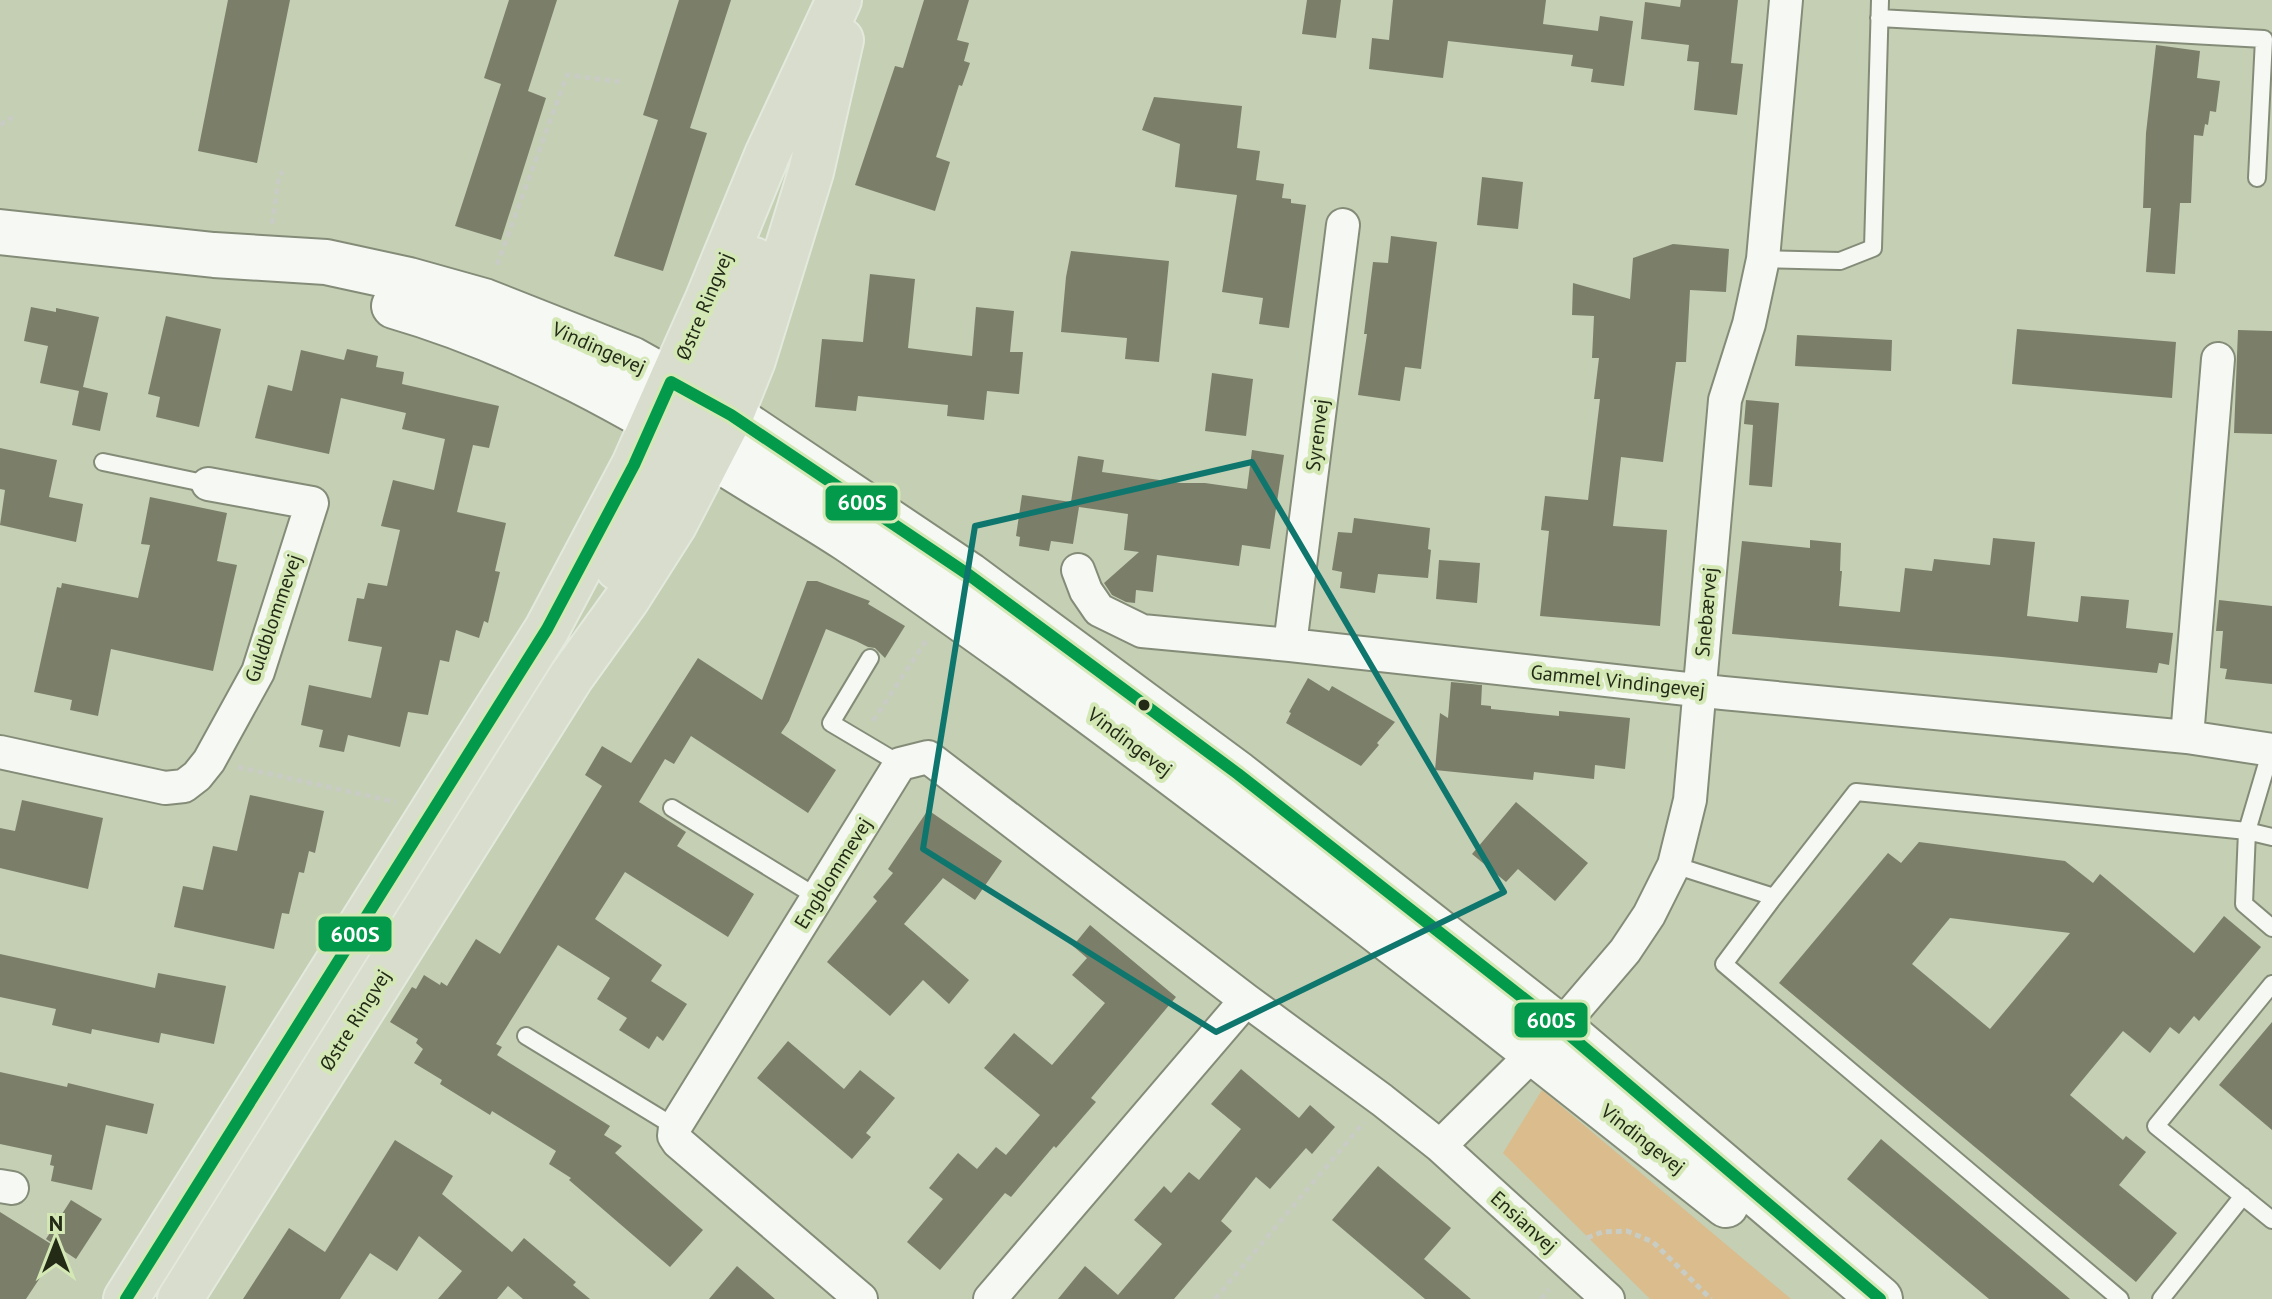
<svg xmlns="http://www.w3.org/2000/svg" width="2272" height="1299" font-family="'PT Sans',sans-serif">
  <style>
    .green { fill: #dabc8d }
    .building { fill: #7b7f69; fill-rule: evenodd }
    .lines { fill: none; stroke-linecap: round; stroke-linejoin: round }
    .lane-casing { stroke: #848c78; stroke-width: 20 }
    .street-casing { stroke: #848c78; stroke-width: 36 }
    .secondary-casing { stroke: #848c78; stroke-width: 48 }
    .primary-casing { stroke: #e4e9dd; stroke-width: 48 }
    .path { stroke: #c8ccc3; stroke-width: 5; stroke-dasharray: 6 4; stroke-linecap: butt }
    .lane { stroke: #f6f8f4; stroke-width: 16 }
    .street { stroke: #f6f8f4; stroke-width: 32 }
    .secondary { stroke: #f6f8f4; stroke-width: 44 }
    .primary { stroke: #d8ddcd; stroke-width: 44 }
    .bus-1-casing { stroke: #d3e8b4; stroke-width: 18 }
    .bus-1 { stroke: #049a4b; stroke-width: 12 }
    .marked { fill: none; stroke: #0f766e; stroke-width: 6; stroke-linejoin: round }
    .bus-dot { fill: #232a16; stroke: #d3e8b4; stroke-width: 3 }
    .labels { text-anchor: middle; stroke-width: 8; stroke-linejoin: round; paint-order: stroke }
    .street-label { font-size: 20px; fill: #232a16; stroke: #d3e8b4 }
    .line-badge { stroke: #d3e8b4; stroke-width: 3 }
    .badge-label { font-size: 22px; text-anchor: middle; font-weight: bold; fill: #fff }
  </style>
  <rect width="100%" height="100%" fill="#c4cfb4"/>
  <!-- green -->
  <path class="green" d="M1542,1090L1791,1299H1650L1503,1153Z"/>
  <!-- building -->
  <path class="building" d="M228,0H290L257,163L198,151Z
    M509,0H557L528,91L546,98L501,240L455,226L501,84L484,78Z
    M679,0H731L690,128L707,133L663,271L614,256L658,120L643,115Z
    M924,0H969L957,40L969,43L964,61L970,63L962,86L959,85L936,157L950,162L935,211L855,185L895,66L903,68Z
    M1307,0H1341L1336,38L1302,34Z
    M1393,0H1546L1543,24L1598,31L1600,16L1633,21L1624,86L1591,82L1593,69L1571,66L1573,55L1448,41L1443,78L1369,69L1372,38L1389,40Z
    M1681,0H1738L1731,63L1743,64L1737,115L1694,110L1699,62L1687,61L1689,45L1641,39L1645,2L1680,7Z
    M2156,45L2200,51L2197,78L2220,81L2216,112L2210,111L2208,125L2205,124L2203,136L2194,135L2191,203H2180L2175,274L2146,272L2151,208H2143L2146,133Z
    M1154,97L1242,106L1237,148L1260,151L1256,180L1284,184L1282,198L1291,199V203L1306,205L1289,328L1259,324L1263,298L1222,292L1237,195L1175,187L1180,144L1142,130Z
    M1482,177L1523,182L1518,229L1477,225Z
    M1391,236L1437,242L1421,369L1405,367L1400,401L1358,395L1367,334H1364L1373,262L1388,263Z
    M1673,244L1729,249L1726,292L1690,290L1686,362H1676L1663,462L1621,457L1613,526L1667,530L1660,626L1540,616L1549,531L1541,530L1545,496L1588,500L1600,399H1594L1599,358H1592L1594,316L1572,315L1573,283L1630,299L1633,258Z
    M1071,251L1169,261L1159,362L1125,359L1127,338L1061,332L1066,277Z
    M870,274L915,279L908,348L972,356L976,307L1014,311L1010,352H1023L1019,394L987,391L984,420L947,416L948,405L858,396L856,411L815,407L822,339L863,342Z
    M31,307L56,312V308L99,317L83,387L108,393L100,431L72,425L79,391L40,383L48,346L24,341Z
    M166,316L221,329L199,427L156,417L160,397L148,394Z
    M2017,329L2176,342L2172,398L2012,384Z
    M2238,330L2272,331V434L2234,433Z
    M1797,335L1892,340L1891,371L1795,366Z
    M347,349L378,356L376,367L404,372L402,384L499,406L489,448L473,445L457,512L506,523L495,571L500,572L488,623L484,621L479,638L456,630L449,662L440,660L428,715L408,712L400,747L348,735L344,752L319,747L323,730L301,725L309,685L371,698L382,647L348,641L357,598L364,599L368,583L387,586L400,530L381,526L393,480L434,490L445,439L402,429L406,413L341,398L329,454L255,438L268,385L292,391L301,350L344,360Z
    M1212,373L1253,379L1246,436L1205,431Z
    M1746,400L1779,403L1772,487L1749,485L1753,425L1744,424Z
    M0,448L57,460L49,497L83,504L76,542L0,525L5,490L0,489Z
    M1252,450L1284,455L1270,549L1242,545L1239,566L1157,555L1153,592L1136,590L1135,603L1126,602L1112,595L1104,583L1139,552L1124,550L1128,514L1079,507L1073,544L1051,541L1049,551L1019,546L1020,537L1016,536L1022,495L1071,502L1078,456L1104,460L1102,472L1181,483H1205L1247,489Z
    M150,497L227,513L217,561L237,565L213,671L111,649L98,716L70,710L72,700L34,692L57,587L61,588L62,583L138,598L150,545L141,544Z
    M1354,518L1430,528L1428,549L1431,550L1428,578L1378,574L1375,593L1340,588L1342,572L1332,570L1338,532L1352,533Z
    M1993,538L2035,542L2027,616L2078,622L2081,596L2129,600L2126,628L2173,633L2169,665L2159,663L2157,673L2002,657L1732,634L1742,541L1810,548V540L1841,543L1840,571H1842L1839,606L1900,612L1905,568L1932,571L1934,559L1990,565Z
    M1439,560L1480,563L1477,603L1436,599Z
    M807,581H817L870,601L868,604L905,626L885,658L875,648L868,647L856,641L826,629L789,721L781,733L836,770L808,813L691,736L674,764L665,759L639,802L686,832L677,846L754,894L728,937L625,872L595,919L662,965L651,981L687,1004L663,1041L657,1036L649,1049L619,1030L627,1018L597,999L610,978L558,945L496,1044L502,1047L497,1055L610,1126L604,1135L622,1146L615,1153L703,1230L670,1267L569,1180L571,1178L549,1164L556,1151L492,1111L490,1115L440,1084L442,1080L414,1063L423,1049L416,1043L418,1039L390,1022L412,987L416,989L424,975L440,985L441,982L447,986L476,939L500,954L602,786L585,775L602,746L631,763L698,658L762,700Z
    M2219,600L2272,606V684L2225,679L2227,669L2220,668L2223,631H2216Z
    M1308,678L1329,691L1332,686L1395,722L1377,743L1379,745L1361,766L1286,723L1291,713L1289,712Z
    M1451,682L1482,685L1481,705L1491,706V709L1559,716V711L1630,718L1625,769L1595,765L1594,779L1534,772L1533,780L1435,770L1440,713L1448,718Z
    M250,795L324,811L315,853L309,851L304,873L299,872L289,914L282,913L274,949L174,927L183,886L203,890L213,846L237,851Z
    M22,800L103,818L88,889L0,868V828L15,831Z
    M1516,802L1588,863L1555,901L1518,869L1506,882L1472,854Z
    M928,810L1002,861L975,900L943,878L904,924L969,980L949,1004L923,980L890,1016L827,962L877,901L873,897L893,873L888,869Z
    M1919,842L2065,861L2093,883L2100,874L2194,953L2224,916L2261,947L2199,1021L2194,1016L2179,1034L2170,1027L2150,1053L2123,1031L2070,1095L2123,1140L2126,1136L2146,1152L2119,1185L2177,1233L2136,1282L1779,983L1888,853L1901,863ZM1950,918L2070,933L1990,1029L1912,964Z
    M1090,925L1176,997L1091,1098L1096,1102L1056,1148L1054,1146L1011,1197L1005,1193L940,1270L907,1242L943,1199L929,1188L958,1153L977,1169L996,1147L1006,1155L1040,1115L984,1068L1014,1033L1052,1065L1105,1003L1072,975L1087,958L1073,946Z
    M0,954L155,988L158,973L226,986L214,1044L161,1033L159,1043L92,1029L91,1034L52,1025L56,1009L0,997Z
    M2272,1022V1130L2219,1085Z
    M788,1041L844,1089L860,1070L895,1098L866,1133L871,1137L852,1159L757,1078Z
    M1241,1069L1299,1118L1310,1105L1335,1127L1312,1154L1306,1148L1270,1189L1256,1177L1221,1221L1232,1231L1174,1299H1058L1085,1266L1118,1295L1162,1244L1134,1220L1164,1186L1171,1193L1189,1172L1199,1180L1241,1129L1211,1104Z
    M0,1072L67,1087L68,1083L154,1104L147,1134L106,1125L92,1190L51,1181L54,1166L50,1165L52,1155L0,1144Z
    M1881,1139L2070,1299H1989L1847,1179Z
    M395,1140L453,1176L442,1194L512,1252L524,1238L576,1282L573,1285L590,1299H523L508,1286L497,1299H438L462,1271L419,1236L397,1271L370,1253L340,1299H243L289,1228L325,1252Z
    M1378,1166L1451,1228L1424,1259L1471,1299H1425L1332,1220Z
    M71,1200L102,1219L76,1259L46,1239Z
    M0,1212L59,1249L26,1299H0Z
    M737,1266L775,1299H709Z"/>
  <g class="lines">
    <!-- lane casing -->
    <g class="lane-casing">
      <path id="lane" d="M1879,18L2264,39L2257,178
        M1763,259L1840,261L1873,248L1880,0
        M103,462L208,484
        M870,658L831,723L900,764
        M672,808L817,897
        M2272,837L2247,831L2244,904L2272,928
        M1674,865L1774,897L1856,792L2247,831L2271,750
        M1774,897L1724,964L2120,1299
        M2272,984L2156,1126L2272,1220
        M526,1036L675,1127
        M2161,1299L2243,1196"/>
    </g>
    <!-- street casing -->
    <g class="street-casing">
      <path id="street" d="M1078,570L1086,591L1099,610L1142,631L1290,645L1723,693L2187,737L2272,750
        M1290,645L1343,225
        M2187,737L2218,359
        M0,752L165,788L184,786L197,776L209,761L258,672L312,503L208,484
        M1440,1146L1560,1027L1625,951L1649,915L1674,865L1690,800L1725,400L1749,324L1763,259L1786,0
        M0,1186L12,1188
        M861,1299L678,1142L674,1136L675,1127L900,764L928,757L1246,1000L1382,1100L1440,1146L1608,1299
        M990,1299L1246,1000"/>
    </g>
    <!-- secondary casing -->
    <g class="secondary-casing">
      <path id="secondary" d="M0,232L214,255L326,262L409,280L484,301L631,359L731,415L969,575L1238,774L1560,1027L1880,1299
        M394,306C522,343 637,409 750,479C782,499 815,518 847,539C905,578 962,619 1019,660C1260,835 1493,1020 1726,1205"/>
    </g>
    <!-- primary casing -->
    <g class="primary-casing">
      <path id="primary" d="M710,454L699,397L734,316L754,260
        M618,568L683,438L673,389
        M126,1299L547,629L634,465L707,301L767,155L839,0
        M180,1299L571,677L627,599L674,525L731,415L753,360L811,172L841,40"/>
    </g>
    <!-- path -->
    <path class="path" d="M0,125L13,117
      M272,224L279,177L283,171
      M497,265L567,75L623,82
      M873,721L927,639
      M238,767L396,802
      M1587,1238L1602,1232L1627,1231L1653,1242L1711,1299
      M1215,1299L1364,1122
      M1541,1299L1549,1289"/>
    <!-- lane -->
    <use href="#lane" class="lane"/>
    <!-- street -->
    <use href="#street" class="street"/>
    <!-- secondary -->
    <use href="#secondary" class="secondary"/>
    <!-- primary -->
    <use href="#primary" class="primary"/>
    <!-- bus-1 casing -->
    <g class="bus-1-casing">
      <path id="bus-1" d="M126,1299L547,629L634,465L671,382L731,415L969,575L1238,774L1560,1027L1880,1299"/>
    </g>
    <!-- bus-1 -->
    <use href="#bus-1" class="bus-1"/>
  </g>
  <!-- marked area -->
  <path class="marked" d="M1252,462L1504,892L1216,1032L923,849L975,526Z"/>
  <!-- markers -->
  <circle class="bus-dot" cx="1144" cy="705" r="7"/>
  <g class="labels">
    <!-- street labels -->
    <g class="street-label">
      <text transform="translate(704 306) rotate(-67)" y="7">Østre Ringvej</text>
      <text transform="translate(599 348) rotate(24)" y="7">Vindingevej</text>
      <text transform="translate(1317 435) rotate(-83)" y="7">Syrenvej</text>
      <text transform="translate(1706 612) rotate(-85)" y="7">Snebærvej</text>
      <text transform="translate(273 618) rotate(-71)" y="7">Guldblommevej</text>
      <text transform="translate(1618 681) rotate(6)" y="7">Gammel Vindingevej</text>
      <text transform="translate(1130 742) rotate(37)" y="7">Vindingevej</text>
      <text transform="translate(833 873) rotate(-58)" y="7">Engblommevej</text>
      <text transform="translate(355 1020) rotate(-58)" y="7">Østre Ringvej</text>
      <text transform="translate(1643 1139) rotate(38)" y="7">Vindingevej</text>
      <text transform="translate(1524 1222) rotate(42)" y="7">Ensianvej</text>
    </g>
  </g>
  <g class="line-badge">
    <rect x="824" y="484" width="75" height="38" rx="8" fill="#049a4b"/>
    <rect x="317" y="915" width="76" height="38" rx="8" fill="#049a4b"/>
    <rect x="1513" y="1001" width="76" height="38" rx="8" fill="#049a4b"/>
  </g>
  <g class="badge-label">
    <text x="862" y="510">600S</text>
    <text x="355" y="942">600S</text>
    <text x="1551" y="1028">600S</text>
  </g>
  <!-- north arrow -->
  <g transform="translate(56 1243)" stroke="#d3e8b4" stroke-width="6" paint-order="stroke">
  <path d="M0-6L14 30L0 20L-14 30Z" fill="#232a16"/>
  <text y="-12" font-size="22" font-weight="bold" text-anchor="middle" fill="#232a16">N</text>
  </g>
</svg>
